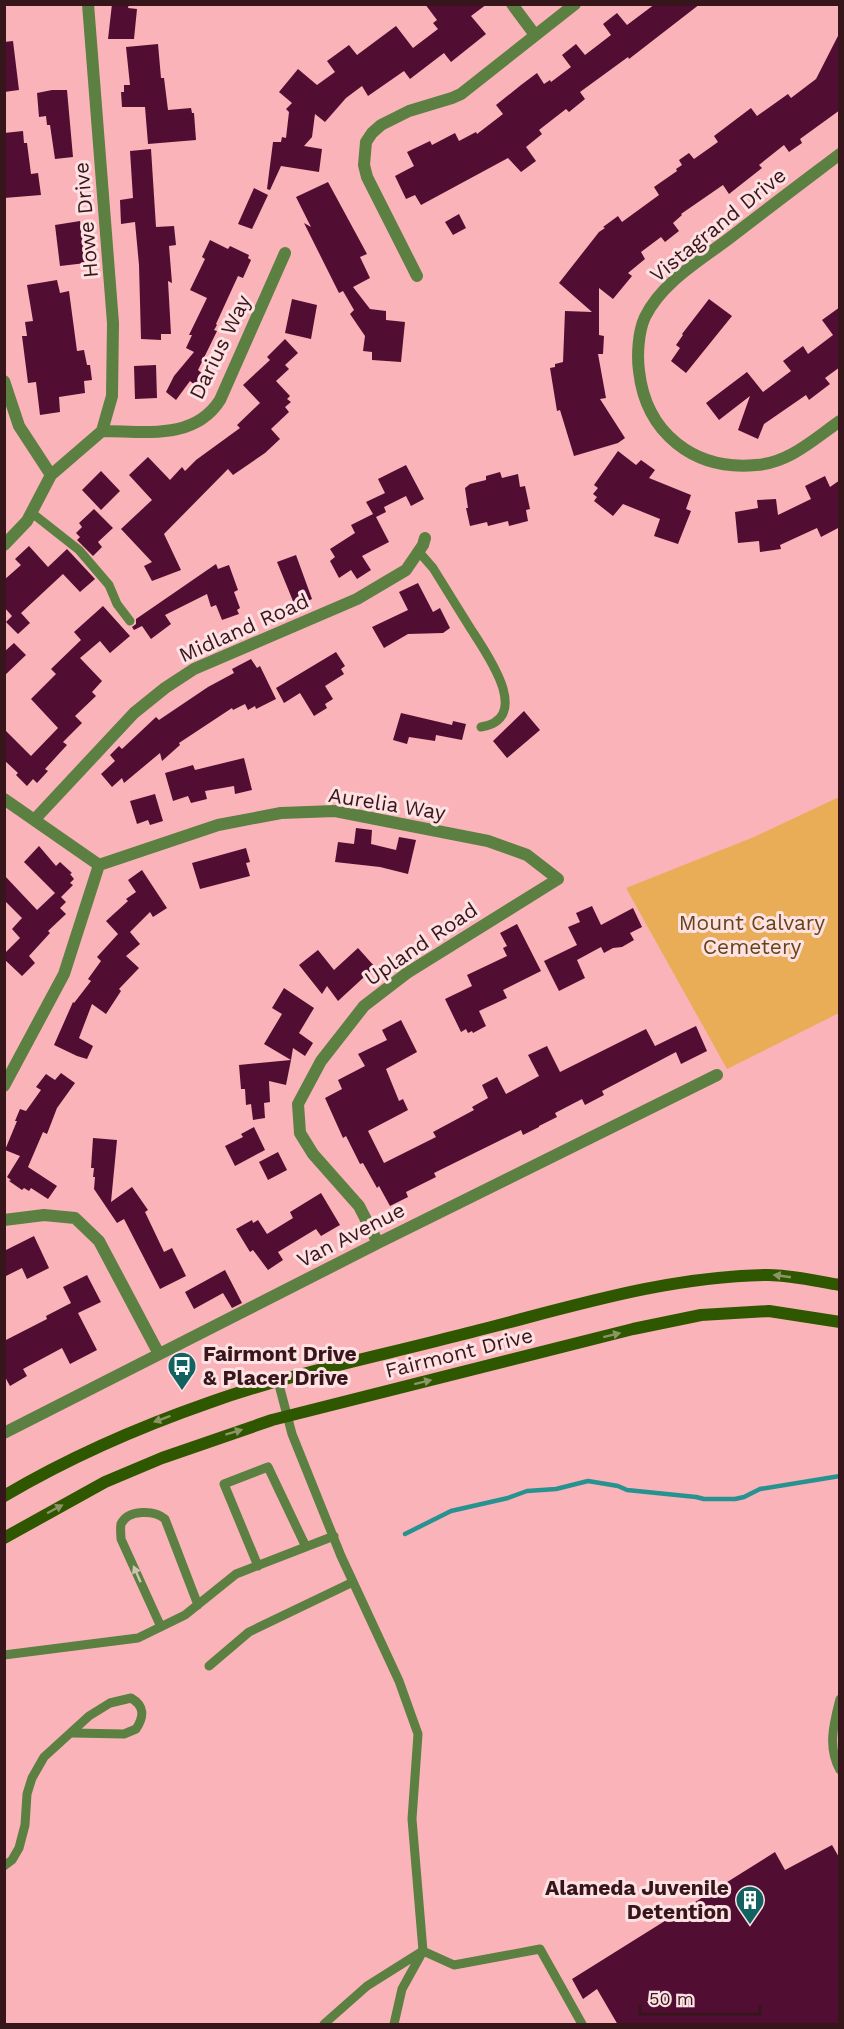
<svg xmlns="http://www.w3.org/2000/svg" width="844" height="2029" font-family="'Work Sans',sans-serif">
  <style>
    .green { fill: #e9ad58 }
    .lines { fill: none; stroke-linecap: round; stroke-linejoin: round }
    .stream { stroke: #289290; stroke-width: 4.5 }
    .building { fill: #510e32 }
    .service { stroke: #5c7f42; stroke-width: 9 }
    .minor { stroke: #5c7f42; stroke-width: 12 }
    .secondary { stroke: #2f5700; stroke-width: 12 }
    .oneway { fill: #8c9566 }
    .oneway2 { fill: #cdc4b3 }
    .labels { text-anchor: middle; stroke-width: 6; stroke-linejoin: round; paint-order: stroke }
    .street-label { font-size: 21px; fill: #37161b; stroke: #fee1e3 }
    .park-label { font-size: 21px; fill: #644518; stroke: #fee1e3 }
    .poi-label { font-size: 21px; font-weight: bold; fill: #37161b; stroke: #fee1e3; text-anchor: start }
  </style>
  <rect width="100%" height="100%" fill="#fab3b9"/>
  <!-- green -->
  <path class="green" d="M839,797V1013L727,1069L626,888L754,837Z"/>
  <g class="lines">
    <!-- stream -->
    <path class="stream" d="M405,1534L451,1511L508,1498L527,1491L556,1489L588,1481L618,1486L627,1490L696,1497L704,1499H735L744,1497L760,1489L840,1476"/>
  </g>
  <!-- building -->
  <path class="building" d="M112,4H129L128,8L137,9L134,39H108Z
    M425,4H487L471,16L486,34L451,62L444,53L410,79L404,71L368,96L362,86L346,98L325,122L315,114L312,137L304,146L322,149L319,172L281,166L270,190L267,189L273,142H281L282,137L286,138L289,112L286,109L292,103L279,92L298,69L317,85L335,72L327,61L349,45L357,55L396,26L413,48L438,29L433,23L437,20Z
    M655,4H700L629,59L628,57L580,92L585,99L569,112L566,109L539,130L542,134L526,147L536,161L521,172L508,158L421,205L415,195L406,199L395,176L414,166L407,152L430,141L432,145L455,133L459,141L476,132L477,134L503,114L496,105L521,85L537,73L544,84L550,80L551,82L571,67L562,55L576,44L585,55L611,35L603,24L617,13L627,25Z
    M840,32V110L800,139L802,143L789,152L784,145L759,165L762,168L729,194L723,185L681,214L682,215L673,223L679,231L665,242L661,237L641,252L645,259L628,273L632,276L613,299L599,288V335L604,336L603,354H598L606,398L600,399L625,438L618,443L574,456L560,410L557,411L550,368L555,367V364L563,362L565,311L592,312L559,283L599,232L605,228L603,227L618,216L622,222L659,195L654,187L677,171L676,169L682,165L679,160L689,153L694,159L718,142L714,136L751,108L757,116L788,94L791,98L816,79Z
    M13,41L19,90L4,92V42Z
    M158,44L161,78H164L168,110L191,108L192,113H194L196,140L148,144L145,107H122L121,92H124V85H130L126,47Z
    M52,90H67L73,157L55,159L50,125H47L46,116L39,117L37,93Z
    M23,131L24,143H27L31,174L38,173L41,195L4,198V133Z
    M151,149L156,227L174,226L176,245L169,246L172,283L168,281L171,334H161V340L141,339L139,265L135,222L121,224L120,200L133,198L130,151Z
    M328,182L367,254L360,257L370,278L353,287L370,309L386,311V320L405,322L401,362L372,360V352L363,351L365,336L350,314L354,310L343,291L339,293L304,223L311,227L296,197Z
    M254,188L268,195L252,229L238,224Z
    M459,214L466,228L453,235L445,222Z
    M80,221L86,263L60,266L55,225Z
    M210,240L228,249L230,246L249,255L248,258L251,260L243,278L238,276L216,324L217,325L214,330L217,331L198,370L205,376L196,386L190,381L176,400L166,392L174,376L194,352L186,348L192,335H189L207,298L190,290L205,259L202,257Z
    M57,280L60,293L69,291L77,351L84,350L87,365H90L92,380L84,381L85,393L59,397L60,412L40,415L36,382L28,383L22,336H27L25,322L33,321L27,285Z
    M292,299L317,305L311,339L285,333Z
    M709,299L732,316L686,373L671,361L680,348L676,345L683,335L682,334Z
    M840,307V367L825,378L830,384L809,400L806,395L764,424L758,439L738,430L750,396L719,420L706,403L747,372L763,392L791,371L783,361L803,346L808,354L833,335L822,320Z
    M285,339L298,353L285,365L289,369L276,381L290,396L287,399L291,402L285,407L289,412L271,429L280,439L265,453L233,475L228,469L164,534L181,570L152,581L144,566L152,562L121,529L152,500L129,475L148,457L170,480L182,467L185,471L196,460L240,428L237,425L260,403L243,385L270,360L267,357Z
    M156,365L157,398L135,399L134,366Z
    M618,451L636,465L641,460L655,470L649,478L691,495L686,509L691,511L678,544L654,536L660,519L623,504L613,516L594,501L597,497L593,494L598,488L594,485Z
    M406,465L424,499L411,506L406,496L384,507L386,512L376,517L389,542L362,556L371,570L357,579L351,570L339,578L330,561L335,557L330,549L355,533L351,525L373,514L366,502L385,493L378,479Z
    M101,471L120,491L101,510L82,490Z
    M500,472L502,478L518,474L520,487L525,486L530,509L526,510L528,521L509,526L508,521L488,526L487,522L470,526L466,508H468L465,488L470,484L486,480V476Z
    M825,476L830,487L840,480V527L821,537L817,528L780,545L781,549L760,552L759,541L738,543L735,512L758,508L757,500L776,499L778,515L811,499L805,486Z
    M94,509L113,528L98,542L102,547L93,556L77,540L80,537L76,533L82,527L79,523Z
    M29,546L48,567L67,549L95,579L80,592L63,574L21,613L30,623L18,634L6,622L12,616L4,607V580L21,565L15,559Z
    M296,555L312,599L295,606L277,562Z
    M216,564L218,569L229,565L238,590L234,592L240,608L237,610L239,614L222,620L216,605L211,607L207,594L165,615L171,624L151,639L142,626L134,630L132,627L136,624V619Z
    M418,583L433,612L440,608L450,628L443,633L408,634L384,648L372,627L408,610L399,592Z
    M103,606L130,636L110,653L100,641L80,658L102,681L92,692L96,696L75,716L82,723L63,742L67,745L45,769L48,771L37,783L33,779L27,786L16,775L18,773L4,760V729L31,756L58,728L31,699L56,674L51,669L81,640L74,632Z
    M14,643L26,655L4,676V652Z
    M336,652L345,666L341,669L344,674L325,686L333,699L325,704L327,708L314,716L300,693L284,703L276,688Z
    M251,659L257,668L260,666L276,699L256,709L255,706L248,710L245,704L233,710L232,708L179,743L180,745L162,761L160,753L124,783L122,778L112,787L101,774L115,761L110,755L119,746L122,749L156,717L159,720L208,687L234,673L232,669Z
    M524,711L540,730L507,758L493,741Z
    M401,713L452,725L453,721L466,724L462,740L436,735L435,741L409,737L407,744L393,740Z
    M244,758L252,790L235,794L234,786L205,791L207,799L191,803L188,796L173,801L165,773L193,765L195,770Z
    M155,794L163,821L150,825L148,820L137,824L130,801Z
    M356,828L372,830L371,844L396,850L399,837L416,840L408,874L380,867L335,862L338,842L354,844Z
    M39,846L56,866L60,862L72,873L70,874L74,879L70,883L73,885L61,897L66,902L60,908L66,914L48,931L50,933L29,956L35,963L22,976L4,959V954L20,938L12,929L22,918L4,900V875L37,910L55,893L24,862Z
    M246,848L250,862L246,863L250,876L200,889L192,863Z
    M142,870L167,908L153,917L150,912L130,932L140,944L126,956L139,968L119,989L121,991L106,1014L92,1004L79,1038L93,1046L87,1059L77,1056L54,1045L73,1002L74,1003L91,981L88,979L101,961L97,957L118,934L106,921L128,901L126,899L136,892L128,880Z
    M592,906L601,925L633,908L642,927L630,933L634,940L622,947L613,948L604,953L601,947L577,960L585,978L559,991L544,961L577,945L568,927L580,922L576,913Z
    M517,924L541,971L503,990L507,998L479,1011L486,1026L473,1033L472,1031L468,1033L466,1029L461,1032L445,999L472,986L467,975L507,956L503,948L507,946L500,933Z
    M358,948L375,967L338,1001L327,986L322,994L299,965L318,950L334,970Z
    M284,988L314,1008L299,1033L313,1043L305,1056L293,1048L291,1060L264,1044L282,1014L272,1008Z
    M401,1020L417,1052L386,1069L399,1101L403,1099L408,1110L368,1131L384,1163L436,1137L433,1132L474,1110L472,1107L488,1098L482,1085L497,1077L506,1094L539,1076L528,1055L547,1046L560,1072L646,1029L655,1046L696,1026L707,1051L681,1064L676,1052L602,1091L604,1095L585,1105L582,1099L555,1113L557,1117L539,1126V1127L523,1135L521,1130L434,1173L436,1177L406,1192L408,1197L390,1206L379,1186L377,1188L363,1163L360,1164L346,1136L343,1138L325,1098L342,1089L338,1080L365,1066L358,1054L387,1040L382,1030Z
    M291,1060L286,1085L269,1081L270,1102L264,1103L265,1118L253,1120L251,1104L246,1105L245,1089H241L239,1065Z
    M61,1073L75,1083L57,1108L47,1134L43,1132L28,1167L57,1186L48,1199L31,1188L29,1191L24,1188L22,1190L9,1181L11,1180L7,1177L20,1156L5,1150L17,1121H15L20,1109L26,1111L41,1090L36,1087L46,1074L55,1080Z
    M254,1127L265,1150L235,1166L225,1146L243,1137L241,1134Z
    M93,1138L117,1140L111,1202L132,1187L148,1210L145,1212L164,1252L172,1248L186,1276L160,1289L124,1219L117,1223L94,1189L95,1177H93L94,1168H91Z
    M278,1152L287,1170L268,1180L259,1162Z
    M321,1193L340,1225L321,1236L316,1229L278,1252L283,1260L268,1270L253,1250L250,1252L236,1229L252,1220L253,1223L258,1220L267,1234L293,1218L290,1212Z
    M34,1236L49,1268L27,1279L22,1268L4,1277V1251Z
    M225,1270L242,1303L232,1308L223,1293L194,1309L185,1292Z
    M87,1275L101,1302L78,1313L97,1350L70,1364L62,1348L23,1369L27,1376L10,1386L4,1375V1341L47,1319L46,1316L71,1303L63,1287Z
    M832,1845L840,1859V2025H618L597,1989L583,1999L572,1979L775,1852L785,1870Z"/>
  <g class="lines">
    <!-- service -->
    <path class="service" d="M32,513L79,550L109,585L117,604L130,621
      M419,552L433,568C445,587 457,607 469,626C484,650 535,718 481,727
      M278,1381L292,1434L341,1556L399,1681L418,1734L412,1819L423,1951L402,1989L394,2024
      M258,1566L224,1484L268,1467L306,1547
      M161,1627L121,1539C121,1535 120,1529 121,1524C128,1509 155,1510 165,1519L198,1605
      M4,1655L138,1638L185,1615L236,1574L334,1536
      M209,1666L249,1632L353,1582
      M840,1699C834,1723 827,1747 840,1770
      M4,1866L12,1860L19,1848L25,1825L27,1794L32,1778L44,1757L89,1716L110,1703L131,1698C145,1706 144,1717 136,1729L124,1734L73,1733
      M423,1951L454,1965L540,1949L582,2024
      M324,2024L367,1986L421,1952"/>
    <!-- minor -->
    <path class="minor" d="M88,4L113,323L112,396L102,431
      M512,4L535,35
      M840,154C803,182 767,209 731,237C701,260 662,282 645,317C638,332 637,356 639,371C646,433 694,471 756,465C789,463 814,439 840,421
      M417,276L367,177L364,165L366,142L372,133L381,125L409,111L452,98L461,94L575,4
      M4,381L19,426L51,475
      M4,545L27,521L51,475L102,431C144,431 194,441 220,400L285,253
      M4,799L99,865
      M35,819L134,713L165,688L194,669L357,599L406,570L423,545L425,538
      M99,865L218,825L281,813L335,811L488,841L527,855L558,879L407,973L364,1006L321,1061L298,1104L300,1133L313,1154L359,1206L378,1243
      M4,1086L64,974L99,865
      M4,1220L44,1215L75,1218L99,1241L159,1354
      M4,1433L378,1243L717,1075"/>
    <!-- secondary -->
    <path class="secondary" d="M4,1496C70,1457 139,1427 211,1402C290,1374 375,1357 456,1336C558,1311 662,1276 768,1275C791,1275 816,1281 840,1285
      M4,1538L105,1482L162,1458L272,1420L633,1329L701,1315L769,1311L840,1322"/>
  </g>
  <!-- one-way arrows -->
  <defs><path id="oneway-solid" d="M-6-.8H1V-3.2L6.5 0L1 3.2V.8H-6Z" transform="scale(1.5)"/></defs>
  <g class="oneway">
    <use href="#oneway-solid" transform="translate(782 1276) rotate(-172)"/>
    <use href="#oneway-solid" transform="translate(612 1335) rotate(-14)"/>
    <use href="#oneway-solid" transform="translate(423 1382) rotate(-14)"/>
    <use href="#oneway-solid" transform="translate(162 1419) rotate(160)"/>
    <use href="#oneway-solid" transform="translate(234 1432) rotate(-17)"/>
    <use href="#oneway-solid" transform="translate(55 1509) rotate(-28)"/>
  </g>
  <use class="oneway2" href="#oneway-solid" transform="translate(137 1574) rotate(-114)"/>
  <!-- icons -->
  <defs>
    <g id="bus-pin" transform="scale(1.5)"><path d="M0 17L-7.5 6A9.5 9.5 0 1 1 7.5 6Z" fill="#126261" stroke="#fee1e3"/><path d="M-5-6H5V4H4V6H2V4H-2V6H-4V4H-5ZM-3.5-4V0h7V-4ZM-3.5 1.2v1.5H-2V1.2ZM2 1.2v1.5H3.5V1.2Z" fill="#fff"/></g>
    <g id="building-pin" transform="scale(1.5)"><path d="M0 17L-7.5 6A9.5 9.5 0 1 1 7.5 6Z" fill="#126261" stroke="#fee1e3"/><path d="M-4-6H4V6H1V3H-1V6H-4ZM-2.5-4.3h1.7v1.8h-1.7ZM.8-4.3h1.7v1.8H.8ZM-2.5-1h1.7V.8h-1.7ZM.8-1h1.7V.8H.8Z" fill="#fff"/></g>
  </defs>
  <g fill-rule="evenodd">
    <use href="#bus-pin" x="182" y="1366"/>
    <use href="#building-pin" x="750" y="1900"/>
  </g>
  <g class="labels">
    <!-- street labels -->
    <g class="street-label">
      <text transform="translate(86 220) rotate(-95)" y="7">Howe Drive</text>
      <text transform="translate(718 225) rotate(-39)" y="7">Vistagrand Drive</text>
      <text transform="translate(220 347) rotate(-64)" y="7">Darius Way</text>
      <text transform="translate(244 628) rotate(-24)" y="7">Midland Road</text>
      <text transform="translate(387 804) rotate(9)" y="7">Aurelia Way</text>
      <text transform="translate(421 944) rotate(-34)" y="7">Upland Road</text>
      <text transform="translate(351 1235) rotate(-27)" y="7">Van Avenue</text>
      <text transform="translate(459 1353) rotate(-14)" y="7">Fairmont Drive</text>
    </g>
    <!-- park labels -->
    <g class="park-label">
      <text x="752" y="930">Mount Calvary<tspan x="752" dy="24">Cemetery</tspan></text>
    </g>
    <!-- poi labels -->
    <g class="poi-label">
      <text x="203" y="1361">Fairmont Drive<tspan x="203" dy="24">&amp; Placer Drive</tspan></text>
      <text x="729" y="1895" text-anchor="end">Alameda Juvenile<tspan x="729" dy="24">Detention</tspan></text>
    </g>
  </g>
  <!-- border -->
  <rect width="844" height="2029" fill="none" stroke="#37161b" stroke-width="12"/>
  <!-- scale -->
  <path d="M640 2005v9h120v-9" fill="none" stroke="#37161b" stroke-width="3"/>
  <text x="649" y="2005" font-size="18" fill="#37161b" stroke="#fee1e3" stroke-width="4.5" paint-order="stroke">50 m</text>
</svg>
